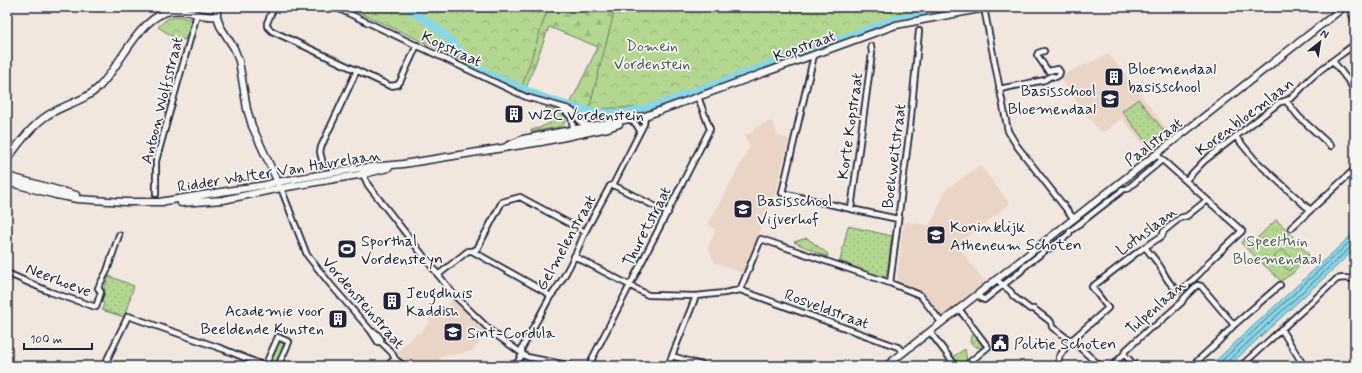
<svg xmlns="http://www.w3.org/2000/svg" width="1362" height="373" font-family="Mynerve,sans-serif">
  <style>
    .built { fill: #ead4c6 }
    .grass { fill: url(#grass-dots); stroke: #6a7c66 }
    .forest { fill: url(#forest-firs); stroke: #6a7c66 }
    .park { fill: url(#park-crowns); stroke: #6a7c66 }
    .garden { fill: #b3d691; stroke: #6a7c66 }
    .water { fill: #88d6e7; stroke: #5f8ea2 }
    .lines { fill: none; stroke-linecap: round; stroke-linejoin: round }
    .shore { stroke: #4b6a80; stroke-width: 1 }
    .river { stroke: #88d6e7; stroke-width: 8 }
    .street-casing { stroke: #22223b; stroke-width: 8 }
    .secondary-casing { stroke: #22223b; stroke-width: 9 }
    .street { stroke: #f6f6f2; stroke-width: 4.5 }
    .secondary { stroke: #f6f6f2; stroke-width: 6 }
    .labels { text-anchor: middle; stroke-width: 3.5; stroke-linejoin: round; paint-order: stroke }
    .park-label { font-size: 16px; fill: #4e5855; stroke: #f6f6f2 }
    .street-label { font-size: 16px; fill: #22223b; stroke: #f6f6f2 }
    .poi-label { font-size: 16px; fill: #22223b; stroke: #f6f6f2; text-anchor: start }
  </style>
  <defs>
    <pattern id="grass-dots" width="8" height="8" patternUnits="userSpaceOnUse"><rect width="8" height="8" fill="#b3d691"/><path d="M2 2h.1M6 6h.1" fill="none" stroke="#9ab77e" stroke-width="1.8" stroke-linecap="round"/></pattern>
    <pattern id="forest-firs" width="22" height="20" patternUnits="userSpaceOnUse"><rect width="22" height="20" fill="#b3d691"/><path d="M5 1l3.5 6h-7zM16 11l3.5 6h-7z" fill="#9ab77e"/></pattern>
    <pattern id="park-crowns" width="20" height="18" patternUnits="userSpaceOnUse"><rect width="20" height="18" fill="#b3d691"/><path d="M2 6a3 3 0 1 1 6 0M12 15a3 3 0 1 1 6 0" fill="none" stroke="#9ab77e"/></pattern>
  </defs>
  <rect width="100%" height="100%" fill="#f1e7de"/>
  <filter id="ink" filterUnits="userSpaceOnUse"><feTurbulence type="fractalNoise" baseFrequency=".025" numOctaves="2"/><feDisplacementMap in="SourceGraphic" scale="8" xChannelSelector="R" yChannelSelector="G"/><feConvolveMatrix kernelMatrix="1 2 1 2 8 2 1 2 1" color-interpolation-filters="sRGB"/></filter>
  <g filter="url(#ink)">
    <!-- built -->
    <path class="built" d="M1109,54L1172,135L1169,137L1165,133L1149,146L1153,151L1150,153L1122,118L1106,131H1100L1088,118L1060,76Z
      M772,121L778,136L789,139L775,194L742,273L714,262L708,247L716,230L708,224L750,147L744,135L753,132L755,128Z
      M980,165L1010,204L957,245L986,283L942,319L922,293L897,284L904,222L930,225L946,190Z
      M453,299L487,332L473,351L443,356L432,366H409L397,352L417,333L419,334L430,322L429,320L443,306L445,307Z"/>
    <!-- grass -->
    <path class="grass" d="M402,7L490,75L525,91L523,93L440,52L443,44Z
      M1138,99L1166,133L1149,146L1122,111Z
      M546,107C550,109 556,110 560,112C567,116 568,124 559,127L531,132V130L539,128L550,123L551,117L547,115Z
      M848,226L892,236L887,275L881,278L840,261Z
      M109,276L134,286L124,317L102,310L104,303L100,301Z
      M972,332L983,345L982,348L977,347L972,344L970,341Z
      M279,340L286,343L275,366L267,363Z
      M965,349L967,362L962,365H958L953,359L954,356Z"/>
    <!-- forest -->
    <path class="forest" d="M402,7H961L909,17L725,83L620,119L570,104L598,47L549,27L525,91L490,75L466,58Z"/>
    <!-- park -->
    <path class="park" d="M347,7H548L522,87Z
      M608,7H954L896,19L645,107L589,109L615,9Z
      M178,16L193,20L185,40L172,36L158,27L167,19Z
      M1276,220L1286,229L1309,255L1293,273L1281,281L1241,243L1247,236L1252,241L1255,240Z
      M807,238L828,254L827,257L794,242Z"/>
    <!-- garden -->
    <path class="garden" d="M1282,249L1297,262L1289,271L1274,257Z"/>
    <!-- water -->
    <path class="water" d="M1355,232V249L1232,363L1229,366H1210Z"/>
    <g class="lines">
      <!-- shore -->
      <path class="shore" d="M1216,366L1355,237
        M1226,366L1228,361L1351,247L1355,246"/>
      <!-- river -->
      <path class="river" d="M406,7C422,17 439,29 452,42C461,51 468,61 478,68C488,75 500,79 511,84C546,100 586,115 625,113C636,112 647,108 658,105L894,20L955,7"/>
      <!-- street casing -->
      <g class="street-casing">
        <path id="street" d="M274,7L267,23V26L272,31L390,86L397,85L400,82L417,45
          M335,7L526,97L569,109L575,113L580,122L590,126
          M984,8L1008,131L1017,146L1074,219
          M814,55L782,193L851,209L898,219
          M1333,61L1350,83L1355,93
          M999,89L1045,80L1051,76L1056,77L1059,75L1060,72L1058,69L1048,71L1037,55L1038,53L1044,51
          M1287,102L1299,117L1331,146
          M563,109L571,117L574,131
          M630,120L636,124L640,131
          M1236,137L1255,160L1310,210
          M323,164L320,152L321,147L357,70
          M362,172L368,185L454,295L492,332L527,357L572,366
          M1186,180L1204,161L1280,102C1294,101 1301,87 1311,78C1324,66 1341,55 1355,44
          M613,185L668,213
          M281,188L307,255L331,285L371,331L376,333L381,339V342L392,353L395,359L404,366
          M156,194V161L197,14
          M851,209L872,53L871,46
          M1291,228L1355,169
          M1145,247C1150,254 1157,261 1161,268C1165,276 1170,286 1178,290C1187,287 1205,269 1210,261L1242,231L1157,155
          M472,251L547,293L550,297
          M574,256L648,295L696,296L724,293L740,290
          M7,273L50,292L96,307L101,292L98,288L107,271L119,235
          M438,275L468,251H472L477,249L502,202L520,197L585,232
          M996,279L1011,292L1013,296L1030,309H1034L1051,322L1052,327L1068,339H1073L1108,308L1092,287L1139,251L1162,236L1164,231L1180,218L1187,216L1207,200
          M890,283L910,127L919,31
          M740,290L761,239L890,283L920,295L941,322
          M740,290L898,347L903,352
          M977,295L984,300L1021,271L1024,267L1047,249L1051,248L1069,234L1070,231L1124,189H1127L1162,160
          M959,309L988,347L965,366
          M1281,329L1304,366
          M371,331L378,342H381
          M930,332L956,366
          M1124,354L1135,366
          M672,356L704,366
          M104,366L128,316L223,349L265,366
          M265,366L278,337L289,342L278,366
          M387,366L392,361L397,362
          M515,366L522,355V348L550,297C563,282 578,250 585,232L610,186L613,185L644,124L645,116
          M590,366L592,359L710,129L698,97
          M668,366L696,296
          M1056,366L1059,360V357L1068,344H1074L1077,345L1100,366
          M1112,366L1124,354L1125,351L1150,328L1155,326L1182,302L1184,298L1197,285L1201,286L1234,325
          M1192,366L1218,342L1234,325L1280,285
          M1241,366L1337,279L1343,278L1355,279"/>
      </g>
      <!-- secondary casing -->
      <g class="secondary-casing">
        <path id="secondary" d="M217,7V16L220,26L234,48L239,61L247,109L252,126L279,185
          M1349,7L1355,20
          M507,146L523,139L645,116L896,25L990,7
          M7,159C19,144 32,125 48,115C65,104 85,101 99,87C119,67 137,23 164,13C185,5 197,19 217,16
          M7,176L76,195
          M7,182L56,195L77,199L125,202H163
          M159,202L265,185L277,182L360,168L403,164L541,142L608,128L619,124
          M181,203L223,200L281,188L364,174L388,168
          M886,366L1344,7"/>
      </g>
      <!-- street -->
      <use href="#street" class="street"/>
      <!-- secondary -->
      <use href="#secondary" class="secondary"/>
    </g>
  </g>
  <!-- icons -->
  <defs>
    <g id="building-square" transform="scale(1)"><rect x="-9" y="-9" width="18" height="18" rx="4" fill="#22223b" stroke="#f6f6f2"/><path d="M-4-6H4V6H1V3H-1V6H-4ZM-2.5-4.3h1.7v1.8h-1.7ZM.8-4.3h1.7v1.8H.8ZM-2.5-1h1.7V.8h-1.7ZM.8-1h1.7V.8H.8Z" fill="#fff"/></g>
    <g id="school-square" transform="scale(1)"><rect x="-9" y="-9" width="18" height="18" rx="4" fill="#22223b" stroke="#f6f6f2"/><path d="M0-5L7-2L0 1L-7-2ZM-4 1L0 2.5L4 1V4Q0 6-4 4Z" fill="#fff"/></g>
    <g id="stadium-square" transform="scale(1)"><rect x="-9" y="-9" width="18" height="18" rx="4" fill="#22223b" stroke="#f6f6f2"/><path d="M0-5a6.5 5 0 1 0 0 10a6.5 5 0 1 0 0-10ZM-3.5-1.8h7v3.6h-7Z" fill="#fff"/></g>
    <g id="civic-square" transform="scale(1)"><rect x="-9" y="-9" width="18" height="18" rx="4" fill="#22223b" stroke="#f6f6f2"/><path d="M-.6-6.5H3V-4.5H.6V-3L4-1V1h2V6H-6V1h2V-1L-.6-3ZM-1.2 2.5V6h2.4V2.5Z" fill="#fff"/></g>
  </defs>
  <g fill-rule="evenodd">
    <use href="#building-square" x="1114" y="77"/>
    <use href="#school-square" x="1110" y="99"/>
    <use href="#building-square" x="514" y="114"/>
    <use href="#school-square" x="743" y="209"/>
    <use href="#school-square" x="936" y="235"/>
    <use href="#stadium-square" x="347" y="249"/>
    <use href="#building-square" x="392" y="301"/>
    <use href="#building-square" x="338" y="319"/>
    <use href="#school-square" x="453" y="332"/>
    <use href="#civic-square" x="1000" y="343"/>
  </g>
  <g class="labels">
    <!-- park labels -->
    <g class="park-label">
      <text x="652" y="51">Domein<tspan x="652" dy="18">Vordenstein</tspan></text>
      <text x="1277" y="246">Speeltuin<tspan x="1277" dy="18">Bloemendaal</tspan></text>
    </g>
    <!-- street labels -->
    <g class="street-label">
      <text transform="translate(804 45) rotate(-20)" y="6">Kopstraat</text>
      <text transform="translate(452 48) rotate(25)" y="6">Kopstraat</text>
      <text transform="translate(161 100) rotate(-76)" y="6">Antoon Wolfsstraat</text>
      <text transform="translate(1244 116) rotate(-37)" y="6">Korenbloemlaan</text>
      <text transform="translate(849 126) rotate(-82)" y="6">Korte Kopstraat</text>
      <text transform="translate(1153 141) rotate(-38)" y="6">Paalstraat</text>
      <text transform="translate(893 156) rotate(-83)" y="6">Boekweitstraat</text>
      <text transform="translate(279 170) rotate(-9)" y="6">Ridder Walter Van Havrelaan</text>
      <text transform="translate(646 226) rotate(-63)" y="6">Thuretstraat</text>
      <text transform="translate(1146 230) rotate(-37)" y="6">Lotuslaan</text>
      <text transform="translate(565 242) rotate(-61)" y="6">Gelmelenstraat</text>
      <text transform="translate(59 279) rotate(21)" y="6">Neerhoeve</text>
      <text transform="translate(364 302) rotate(49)" y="6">Vordensteinstraat</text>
      <text transform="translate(1155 306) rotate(-42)" y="6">Tulpenlaan</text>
      <text transform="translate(827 308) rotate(20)" y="6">Rosveldstraat</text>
    </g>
    <!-- poi labels -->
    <g class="poi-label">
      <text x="1128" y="74">Bloemendaal<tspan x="1128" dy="18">basisschool</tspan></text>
      <text x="1096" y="96" text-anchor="end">Basisschool<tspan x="1096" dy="18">Bloemendaal</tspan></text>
      <text x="528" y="120">WZC Vordenstein</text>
      <text x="757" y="206">Basisschool<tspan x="757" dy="18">Vijverhof</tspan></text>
      <text x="950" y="232">Koninklijk<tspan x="950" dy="18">Atheneum Schoten</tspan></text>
      <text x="361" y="246">Sporthal<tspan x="361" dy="18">Vordensteyn</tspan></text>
      <text x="406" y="298">Jeugdhuis<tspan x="406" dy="18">Kaddish</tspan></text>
      <text x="324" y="316" text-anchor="end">Academie voor<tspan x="324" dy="18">Beeldende Kunsten</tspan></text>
      <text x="467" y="338">Sint-Cordula</text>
      <text x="1014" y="349">Politie Schoten</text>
    </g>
  </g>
  <!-- margin -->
  <rect width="1362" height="373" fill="none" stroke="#f6f6f2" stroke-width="24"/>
  <rect x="12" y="12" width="1338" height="349" fill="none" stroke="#22223b" stroke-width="1.5" filter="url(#ink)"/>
  <!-- north arrow -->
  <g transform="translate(1320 42) rotate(30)" stroke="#f6f6f2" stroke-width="3" paint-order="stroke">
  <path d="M0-3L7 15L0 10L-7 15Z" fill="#22223b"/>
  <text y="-6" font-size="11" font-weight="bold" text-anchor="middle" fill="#22223b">N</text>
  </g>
  <!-- scale -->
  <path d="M24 343v6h68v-6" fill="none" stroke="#22223b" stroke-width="2"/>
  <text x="30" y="343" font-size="12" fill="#22223b" stroke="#f6f6f2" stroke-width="3" paint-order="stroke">100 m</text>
</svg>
